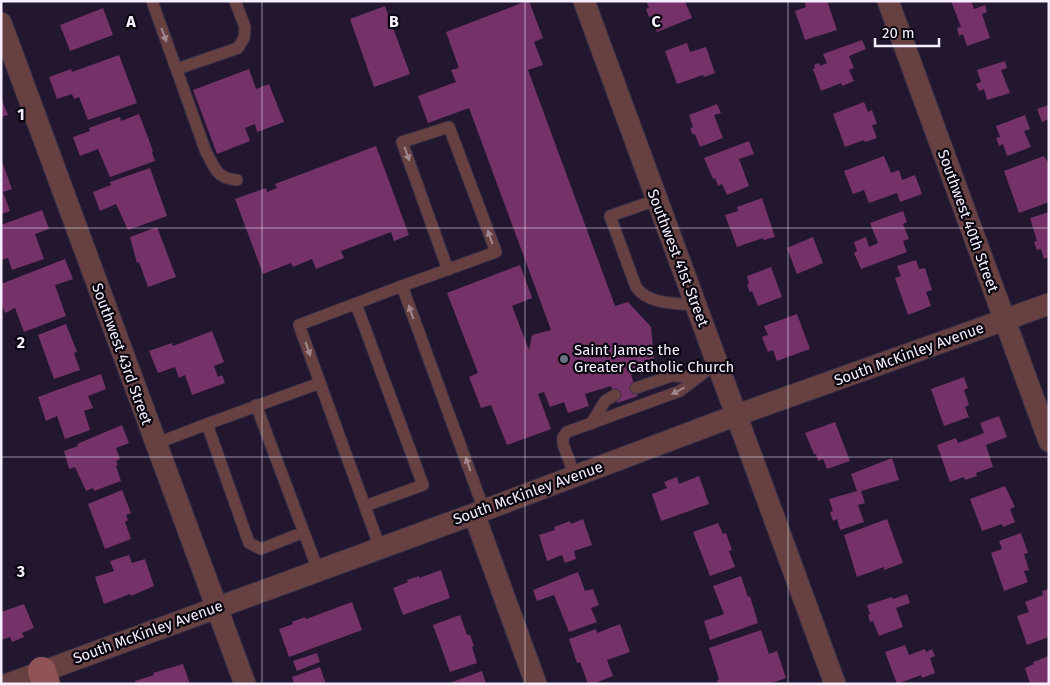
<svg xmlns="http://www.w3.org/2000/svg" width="1050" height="685" font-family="'Fira Sans',sans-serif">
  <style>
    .building { fill: #743269 }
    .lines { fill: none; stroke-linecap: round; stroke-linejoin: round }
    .lane-casing { stroke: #3b3148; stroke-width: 13 }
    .street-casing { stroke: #3b3148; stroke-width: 23 }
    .secondary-casing { stroke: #3b3148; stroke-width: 29 }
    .lane { stroke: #674142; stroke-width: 11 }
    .street { stroke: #674142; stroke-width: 21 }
    .secondary { stroke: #905456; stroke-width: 28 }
    .oneway { fill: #a0868e }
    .grid { fill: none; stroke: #f5eeff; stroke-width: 1; stroke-opacity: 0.55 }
    .worship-dot { fill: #6b7280; stroke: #0a060f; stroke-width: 2 }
    .labels { text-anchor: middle; stroke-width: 4.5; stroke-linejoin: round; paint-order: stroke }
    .street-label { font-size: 15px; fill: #f5eeff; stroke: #0a060f }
    .poi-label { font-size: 15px; fill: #f5eeff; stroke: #0a060f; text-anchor: start }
    .grid-label { font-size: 16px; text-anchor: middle; font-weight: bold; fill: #f5eeff; stroke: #0a060f; stroke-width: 4.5; stroke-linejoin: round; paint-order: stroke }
  </style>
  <rect width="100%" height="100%" fill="#22172f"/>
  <!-- building -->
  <path class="building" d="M527,1H529L543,38L534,42L543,65L528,70L615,306L628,302L651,327L655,367L631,375L638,396L617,403L611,386L585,394L589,406L568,413L564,402L550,407L544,392L538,394L551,429L507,445L491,405L481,408L469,377L478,373L447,293L520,265L532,298L512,306L529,350L532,335L551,330L469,108L428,123L418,96L456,82L451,70L459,68L446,32Z
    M646,1H685L692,18L657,32L651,16L649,17L646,9L649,8Z
    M804,1H827L837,30L805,40L795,11L806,7Z
    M951,1H971L974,9L985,5L987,12L982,14L990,38L967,46L963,34L959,36L957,28L961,27Z
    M385,6L410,74L374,87L350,19Z
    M103,8L113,35L70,51L60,25Z
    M862,40L866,49L849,56L854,68L849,70L854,81L842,86L841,83L821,91L813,69L815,68L814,65L819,63L820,66L827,63L823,54Z
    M687,43L690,52L706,47L715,73L704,77L703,75L677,84L665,51Z
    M119,55L137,103L88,120L79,97L74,99L72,94L57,99L49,77L71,69L72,72Z
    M1005,61L1007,68L1001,70L1010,93L987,100L984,89L979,91L976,84L981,82L977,70Z
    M249,69L256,89L269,84L284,122L257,132L255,124L245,128L250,141L217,154L193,90Z
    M1,98L8,115L1,117Z
    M864,102L868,112L872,110L877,124L872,125L877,138L865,142L864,140L845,147L833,114Z
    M717,104L721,113L714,115L723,138L700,147L695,134L693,135L690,128L693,127L689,115Z
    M1049,105V119L1042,122L1037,109Z
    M139,114L153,151L152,152L155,161L110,177L98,149L80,156L73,137L90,131L89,128L120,117L121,121Z
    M1025,115L1030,129L1024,131L1031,147L1007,156L1003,144L999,146L996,138L1000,137L996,126Z
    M749,141L754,154L739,159L749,186L727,195L722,184L718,186L715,178L713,179L704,158Z
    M376,146L409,235L394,241L391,232L341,251L344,258L316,269L312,259L293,267L291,263L263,274L235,199L266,188L267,192L277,188L275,184Z
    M884,156L891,173L899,170L902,180L915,175L922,194L900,202L897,193L869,203L864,190L853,194L844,171Z
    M1044,156L1049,165V202L1019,213L1004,171Z
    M1,159L12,189L3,192L10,211L1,214Z
    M150,168L167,216L128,230L116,204L100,211L93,192L111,185L110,182Z
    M762,198L775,237L764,240L763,238L737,247L725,215L738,211L737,207Z
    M42,210L49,229L35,234L44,259L12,270L8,258L1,260V245L3,244L1,239V225Z
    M903,211L907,222L903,224L909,239L903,241L907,252L861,269L854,253L857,251L854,242L866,237L869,247L878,243L870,223Z
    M1049,212V257L1044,259L1041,249L1037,250L1034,242L1037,241L1030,218Z
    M157,227L176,277L148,287L139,262L137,263L130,237Z
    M813,237L823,263L797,274L787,248Z
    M65,259L73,279L55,285L66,316L24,332L15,308L5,313L1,302V284Z
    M916,260L919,269L925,268L932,290L926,292L931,306L908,315L895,278L901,276L897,266Z
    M771,267L782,297L758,306L752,291L750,292L747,285L749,284L747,276Z
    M797,314L810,349L777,361L773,350L768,352L762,337L768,335L764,326Z
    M66,324L77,352L74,353L80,370L54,379L38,335Z
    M212,331L224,362L214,366L218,377L222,375L225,383L192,395L185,375L179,378L175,367L158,373L149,351L172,343L173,346Z
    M101,374L106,389L88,396L93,408L84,411L90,430L65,439L57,416L46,421L38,397Z
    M964,377L968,388L964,390L969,405L965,407L969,417L944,426L931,389Z
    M999,416L1007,437L986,445L993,467L976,473L977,476L965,480L964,477L950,482L937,445L956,438L958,443L984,433L980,423Z
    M835,422L850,461L827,469L823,459L818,461L816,454H814L805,433Z
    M122,425L129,443L116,448L120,459L116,461L118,465L116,466L121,481L94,491L93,488L86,491L75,467L69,469L64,451L78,446L77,444Z
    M892,458L899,480L861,491L865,503L858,505L864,522L840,530L837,519L833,521L830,512L833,511L829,499L857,491L851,474Z
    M699,476L709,504L661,521L652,494L667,488L664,482L677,477L679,484Z
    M1005,486L1015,507L1010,509L1015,522L1003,527L1002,524L982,531L970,499Z
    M122,490L131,513L126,515L128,520L125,522L131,539L105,549L88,504Z
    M583,519L592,545L574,551L576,559L565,563L562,555L547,561L539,535L555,530L554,527L570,521L571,524Z
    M887,519L903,563L884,570V567L857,577L844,535Z
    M718,523L723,534L726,533L732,550L729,551L735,567L710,576L693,532Z
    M1021,533L1028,553L1024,554L1029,570L1024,571L1028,582L1004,591L991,553L1002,549L999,541Z
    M129,555L132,563L145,559L154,586L131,596L130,594L104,604L95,577L114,571L110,561Z
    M441,570L450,598L403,615L393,588L408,582L407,580L419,576V578Z
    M578,572L585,591L593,589L599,605L591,608L597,622L569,632L554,595L537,601L533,590Z
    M741,576L748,597L750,596L758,623L710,640L704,621L724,614L713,586Z
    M1049,589V637L1027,645L1017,616L1029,612L1025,602L1043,595L1042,591Z
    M907,594L910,603L896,608L903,627L879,636L873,621L870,622L868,615L870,614L867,605L892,597L893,599Z
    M352,602L362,630L289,657L279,629L293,624L292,622L305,617L306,619Z
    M24,604L34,628L22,633L24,637L12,642L10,637L1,640V612Z
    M460,615L467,635H470L474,646L472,647L477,663L450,672L433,625Z
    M620,624L630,652L607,660L613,676L593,684H588L580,662L577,663L569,639L596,629L597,633Z
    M761,630L769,654L777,651L786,678L769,684H718L717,680L719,679L709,648Z
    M905,645L909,655L925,649L926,652L932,649L935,656L930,658L935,673L922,678L921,675L897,684L885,652Z
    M317,653L320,662L297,671L293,661Z
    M1049,656V684H1030L1025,668L1034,664L1033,662Z
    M183,664L190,684H136L135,681L154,675L153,673Z
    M320,667L326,684H294L292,677Z
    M482,671L486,684H447Z"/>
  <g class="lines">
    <!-- lane casing -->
    <g class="lane-casing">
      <path id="lane" d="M152,1L206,152C216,169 216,178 237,180
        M177,69L238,48L244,38L245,27L235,1
        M656,200L610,216L636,287C649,305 675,303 696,305
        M402,286L496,252L449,127L402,142L448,270
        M356,304L423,485L365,506
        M636,388L671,376L698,377
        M256,405L318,570
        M207,424L249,543L261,549L304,532
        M591,424L605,401L615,395
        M155,444L207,424L320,383
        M575,476L563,444V437L567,432L680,391L718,362
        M380,548L299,325L402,286L484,510"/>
    </g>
    <!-- street casing -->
    <g class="street-casing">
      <path id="street" d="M584,1C666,229 752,456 835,684
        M888,1L1049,441
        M1,23L245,684
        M474,514L536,684
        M8,684L474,514L737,415L1049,304"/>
    </g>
    <!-- secondary casing -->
    <g class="secondary-casing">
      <path id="secondary" d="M42,671L46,684"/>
    </g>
    <!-- lane -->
    <use href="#lane" class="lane"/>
    <!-- street -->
    <use href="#street" class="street"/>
    <!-- secondary -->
    <use href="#secondary" class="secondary"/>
  </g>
  <!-- one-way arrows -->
  <defs><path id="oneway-solid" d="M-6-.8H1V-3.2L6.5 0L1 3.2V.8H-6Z" transform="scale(1.25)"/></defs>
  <g class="oneway">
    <use href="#oneway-solid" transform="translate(164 35) rotate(70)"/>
    <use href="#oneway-solid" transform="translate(407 154) rotate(70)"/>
    <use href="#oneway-solid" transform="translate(490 237) rotate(-110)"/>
    <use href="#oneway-solid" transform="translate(411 312) rotate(-110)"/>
    <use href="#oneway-solid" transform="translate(308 349) rotate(70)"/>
    <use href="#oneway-solid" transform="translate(678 391) rotate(152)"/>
    <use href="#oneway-solid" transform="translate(468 464) rotate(-110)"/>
  </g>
  <!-- grid -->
  <path class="grid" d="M262,1V684M525,1V684M788,1V684M1,228H1049M1,457H1049"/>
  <!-- markers -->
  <circle class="worship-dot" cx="564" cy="359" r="5"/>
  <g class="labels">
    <!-- street labels -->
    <g class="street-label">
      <text transform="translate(968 221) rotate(70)" y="5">Southwest 40th Street</text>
      <text transform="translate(678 258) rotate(69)" y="5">Southwest 41st Street</text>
      <text transform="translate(122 354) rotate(70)" y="5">Southwest 43rd Street</text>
      <text transform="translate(909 354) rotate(-20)" y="5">South McKinley Avenue</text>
      <text transform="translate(528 493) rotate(-20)" y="5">South McKinley Avenue</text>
      <text transform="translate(148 632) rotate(-20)" y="5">South McKinley Avenue</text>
    </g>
    <!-- poi labels -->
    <g class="poi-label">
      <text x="574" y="355">Saint James the<tspan x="574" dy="17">Greater Catholic Church</tspan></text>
    </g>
  </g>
  <g class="grid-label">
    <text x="131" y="27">A</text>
    <text x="394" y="27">B</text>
    <text x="656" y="27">C</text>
    <text x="21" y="120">1</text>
    <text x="21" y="348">2</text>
    <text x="21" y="577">3</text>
  </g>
  <!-- border -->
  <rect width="1050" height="685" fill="none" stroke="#f5eeff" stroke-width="5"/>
  <!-- scale -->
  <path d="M875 38v8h64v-8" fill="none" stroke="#f5eeff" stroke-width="2.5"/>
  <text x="882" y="38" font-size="15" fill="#f5eeff" stroke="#0a060f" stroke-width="4" paint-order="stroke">20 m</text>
</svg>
